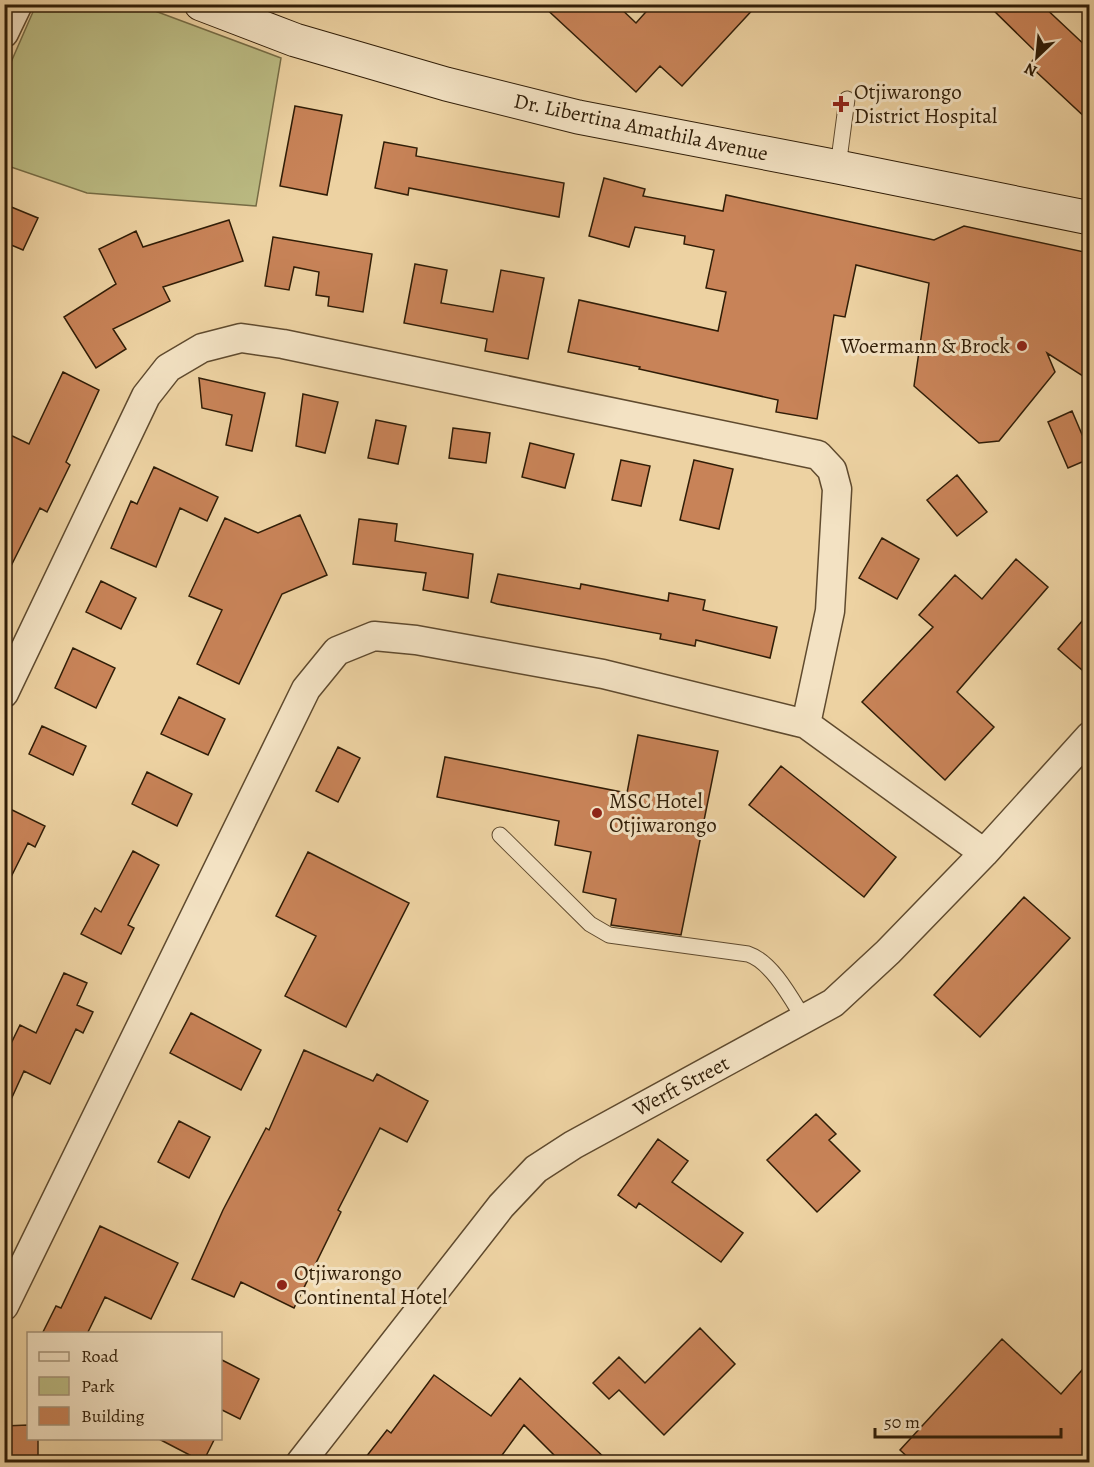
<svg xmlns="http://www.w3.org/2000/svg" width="1094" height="1467" font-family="Alegreya,serif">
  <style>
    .green { fill: #bbbb83; stroke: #766c45; stroke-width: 1.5 }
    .building { fill: #c88358; stroke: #301d07; stroke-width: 1.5 }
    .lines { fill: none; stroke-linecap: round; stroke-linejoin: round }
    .lane-casing { stroke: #5f4a2e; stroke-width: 17 }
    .street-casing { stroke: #5f4a2e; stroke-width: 31 }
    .secondary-casing { stroke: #301d07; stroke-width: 35 }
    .lane { stroke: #f3e2c3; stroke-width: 15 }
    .street { stroke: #f3e2c3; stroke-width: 28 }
    .secondary { stroke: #f3e2c3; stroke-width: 33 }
    .poi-dot { fill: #8f2418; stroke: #f3e2c3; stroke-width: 2 }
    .labels { text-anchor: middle; stroke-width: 6; stroke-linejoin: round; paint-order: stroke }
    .poi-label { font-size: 21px; fill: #301d07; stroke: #f3e2c3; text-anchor: start }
    .street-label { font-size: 21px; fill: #301d07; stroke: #f3e2c3 }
  </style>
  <rect width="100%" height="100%" fill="#edd2a2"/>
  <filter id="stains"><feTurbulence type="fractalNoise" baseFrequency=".00333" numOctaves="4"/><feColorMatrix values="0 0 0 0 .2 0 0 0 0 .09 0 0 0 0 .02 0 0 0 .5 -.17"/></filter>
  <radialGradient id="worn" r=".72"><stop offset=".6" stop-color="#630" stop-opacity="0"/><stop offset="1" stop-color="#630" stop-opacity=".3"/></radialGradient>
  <!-- green -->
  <path class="green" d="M36,5H139L281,58L256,206L87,193L5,165V76Z"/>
  <!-- building -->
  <path class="building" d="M541,4H616L636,23L653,4H758L682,86L660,66L636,92Z
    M987,4H1041L1089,49V121L1029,65L1038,54Z
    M295,106L342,115L327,195L280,186Z
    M384,142L417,148L416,156L564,183L559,217L409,188L408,195L375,188Z
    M604,178L645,189L643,196L723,211L726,195L934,240L964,226L1089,253V380L1047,353L1055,372L999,441L979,443L914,386L929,283L856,265L845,317L834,315L817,419L776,412L778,400L639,369L640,367L568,352L579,300L718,331L726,292L706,288L714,250L684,244L685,236L635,227L629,247L589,236Z
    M4,204L38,218L23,250L4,242Z
    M229,220L243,261L163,287L170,301L113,329L126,349L96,368L64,317L116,284L99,249L136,231L143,247Z
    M273,237L372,254L363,312L328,306L329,297L316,295L319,272L294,267L289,290L265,286Z
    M415,264L447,270L441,303L493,312L501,270L544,278L528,359L485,351L487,339L404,323Z
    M63,372L99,390L66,462L70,465L47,512L40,508L4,580V432L29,444Z
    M199,378L265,393L252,451L226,445L232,415L202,408Z
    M303,394L338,402L325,453L296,446Z
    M1072,411L1089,451V459L1068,468L1048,422Z
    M376,420L406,426L398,464L368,458Z
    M453,428L490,433L486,463L449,458Z
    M530,443L574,454L565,488L522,477Z
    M621,460L650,466L641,506L612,500Z
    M694,460L733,469L719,529L680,520Z
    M154,467L218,497L207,521L180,508L156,567L111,548L131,501L137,504Z
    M957,475L987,512L957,536L927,500Z
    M300,515L327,575L282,594L239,684L197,664L222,610L189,596L225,518L258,533Z
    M359,519L397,524L395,541L473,554L468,598L423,590L426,573L353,564Z
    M882,538L919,559L897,599L859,578Z
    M1016,559L1048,587L957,692L994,727L945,780L862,702L933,627L919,615L955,575L982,599Z
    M498,574L580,589L581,584L668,601L669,593L705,600L703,610L777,627L770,658L696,640L695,646L660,639L661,634L497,604L491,602Z
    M101,581L136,598L121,629L86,612Z
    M1089,613V676L1058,649Z
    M73,648L115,668L96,708L55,688Z
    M179,697L225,719L208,755L161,734Z
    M42,726L86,746L73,775L29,754Z
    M638,735L718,751L681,935L611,925L616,899L583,892L591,852L555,845L559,821L437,797L445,757L627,793Z
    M338,747L360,758L338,802L316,791Z
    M781,766L896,857L864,897L749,805Z
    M147,772L192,794L177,826L132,804Z
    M4,806L45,826L35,847L28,843L4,891Z
    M133,851L159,865L128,925L134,928L121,954L81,934L95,908L101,912Z
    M308,852L409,903L346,1027L285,996L316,936L276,916Z
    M1024,897L1070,938L980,1037L934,995Z
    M64,973L87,983L77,1005L93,1012L83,1033L76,1029L50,1084L24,1071L4,1115V1058L20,1025L36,1033Z
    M191,1013L261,1050L241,1090L170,1053Z
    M304,1050L373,1081L377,1074L428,1101L407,1142L380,1128L338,1210L341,1212L294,1308L241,1282L234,1297L192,1279L223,1210L266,1128L269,1130Z
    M816,1114L836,1134L829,1140L860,1171L817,1212L767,1160Z
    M179,1121L210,1137L189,1178L158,1162Z
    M658,1139L688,1161L672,1182L743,1233L721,1262L639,1203L636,1208L618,1195Z
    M100,1226L178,1263L151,1319L105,1297L87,1334H42L56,1306L61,1308Z
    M700,1328L735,1364L664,1435L619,1390L609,1399L593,1383L619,1357L645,1383Z
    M1002,1339L1061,1394L1089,1362V1462H913L900,1450Z
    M220,1359L259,1379L240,1419L220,1409Z
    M434,1375L491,1416L520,1378L609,1462H561L524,1425L497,1462H362L387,1430L391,1433Z
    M28,1425V1438H38V1462H4V1426Z
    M157,1438H215L203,1462Z"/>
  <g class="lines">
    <!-- lane casing -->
    <g class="lane-casing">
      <path id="lane" d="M838,167L847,99
        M500,835L590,924L609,935L748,954C772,962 791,998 804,1019"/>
    </g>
    <!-- street casing -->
    <g class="street-casing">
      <path id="street" d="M4,33L18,4
        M4,693L146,396L168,368L202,348L241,338L283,344L818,455L832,470L837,489L830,611L806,724
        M4,1306L306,689L337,651L374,636L416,640L603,674L806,724L984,853
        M301,1462L501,1206L536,1169L573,1145L833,1003L888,952L984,853L1090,736"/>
    </g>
    <!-- secondary casing -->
    <g class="secondary-casing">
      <path id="secondary" d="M201,4L295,40L446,84L578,117L838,167L1090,218"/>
    </g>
    <!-- lane -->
    <use href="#lane" class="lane"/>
    <!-- street -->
    <use href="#street" class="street"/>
    <!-- secondary -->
    <use href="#secondary" class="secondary"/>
  </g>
  <!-- markers -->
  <g class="poi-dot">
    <path d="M838 95h6v6h6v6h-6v6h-6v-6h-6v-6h6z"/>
    <circle cx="1022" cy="346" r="6"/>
    <circle cx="597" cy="813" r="6"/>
    <circle cx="282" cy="1285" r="6"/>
  </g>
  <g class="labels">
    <!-- poi labels -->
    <g class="poi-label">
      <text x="854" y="99">Otjiwarongo<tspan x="854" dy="24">District Hospital</tspan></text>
      <text x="1010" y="353" text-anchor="end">Woermann &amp; Brock</text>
      <text x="609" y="808">MSC Hotel<tspan x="609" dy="24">Otjiwarongo</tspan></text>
      <text x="294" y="1280">Otjiwarongo<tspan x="294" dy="24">Continental Hotel</tspan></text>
    </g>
    <!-- street labels -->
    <g class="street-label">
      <text transform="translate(641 127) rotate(12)" y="7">Dr. Libertina Amathila Avenue</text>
      <text transform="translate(681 1086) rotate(-28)" y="7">Werft Street</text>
    </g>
  </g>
  <!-- margin -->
  <rect width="1094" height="1467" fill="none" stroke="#edd2a2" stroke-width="24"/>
  <rect x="6" y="6" width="1082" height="1455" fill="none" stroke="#301d07" stroke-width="3"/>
  <rect x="12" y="12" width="1070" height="1443" fill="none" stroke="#301d07" stroke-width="1.5"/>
  <!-- legend -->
  <rect x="27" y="1332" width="195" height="108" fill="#f3e2c3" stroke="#a59378" stroke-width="1.5"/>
  <rect x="39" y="1352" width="30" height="9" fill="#f3e2c3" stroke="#a59378" stroke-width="1.5"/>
  <text x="81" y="1362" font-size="18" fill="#301d07">Road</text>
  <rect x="39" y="1377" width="30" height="18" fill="#bbbb83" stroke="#a59378" stroke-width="1.5"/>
  <text x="81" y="1392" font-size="18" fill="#301d07">Park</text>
  <rect x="39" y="1407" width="30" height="18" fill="#c88358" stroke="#a59378" stroke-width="1.5"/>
  <text x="81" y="1422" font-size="18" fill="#301d07">Building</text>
  <!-- north arrow -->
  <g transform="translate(1037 57) rotate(206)" stroke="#f3e2c3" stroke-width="4.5" paint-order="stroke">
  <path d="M0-4.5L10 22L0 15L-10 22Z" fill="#301d07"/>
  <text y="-9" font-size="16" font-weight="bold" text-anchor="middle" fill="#301d07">N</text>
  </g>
  <!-- scale -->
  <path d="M875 1428v9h186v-9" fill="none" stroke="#301d07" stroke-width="3"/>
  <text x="884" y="1428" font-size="18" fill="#301d07" stroke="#f3e2c3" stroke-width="4.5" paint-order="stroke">50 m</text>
  <rect width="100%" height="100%" filter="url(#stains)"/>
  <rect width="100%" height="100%" fill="url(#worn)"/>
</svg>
